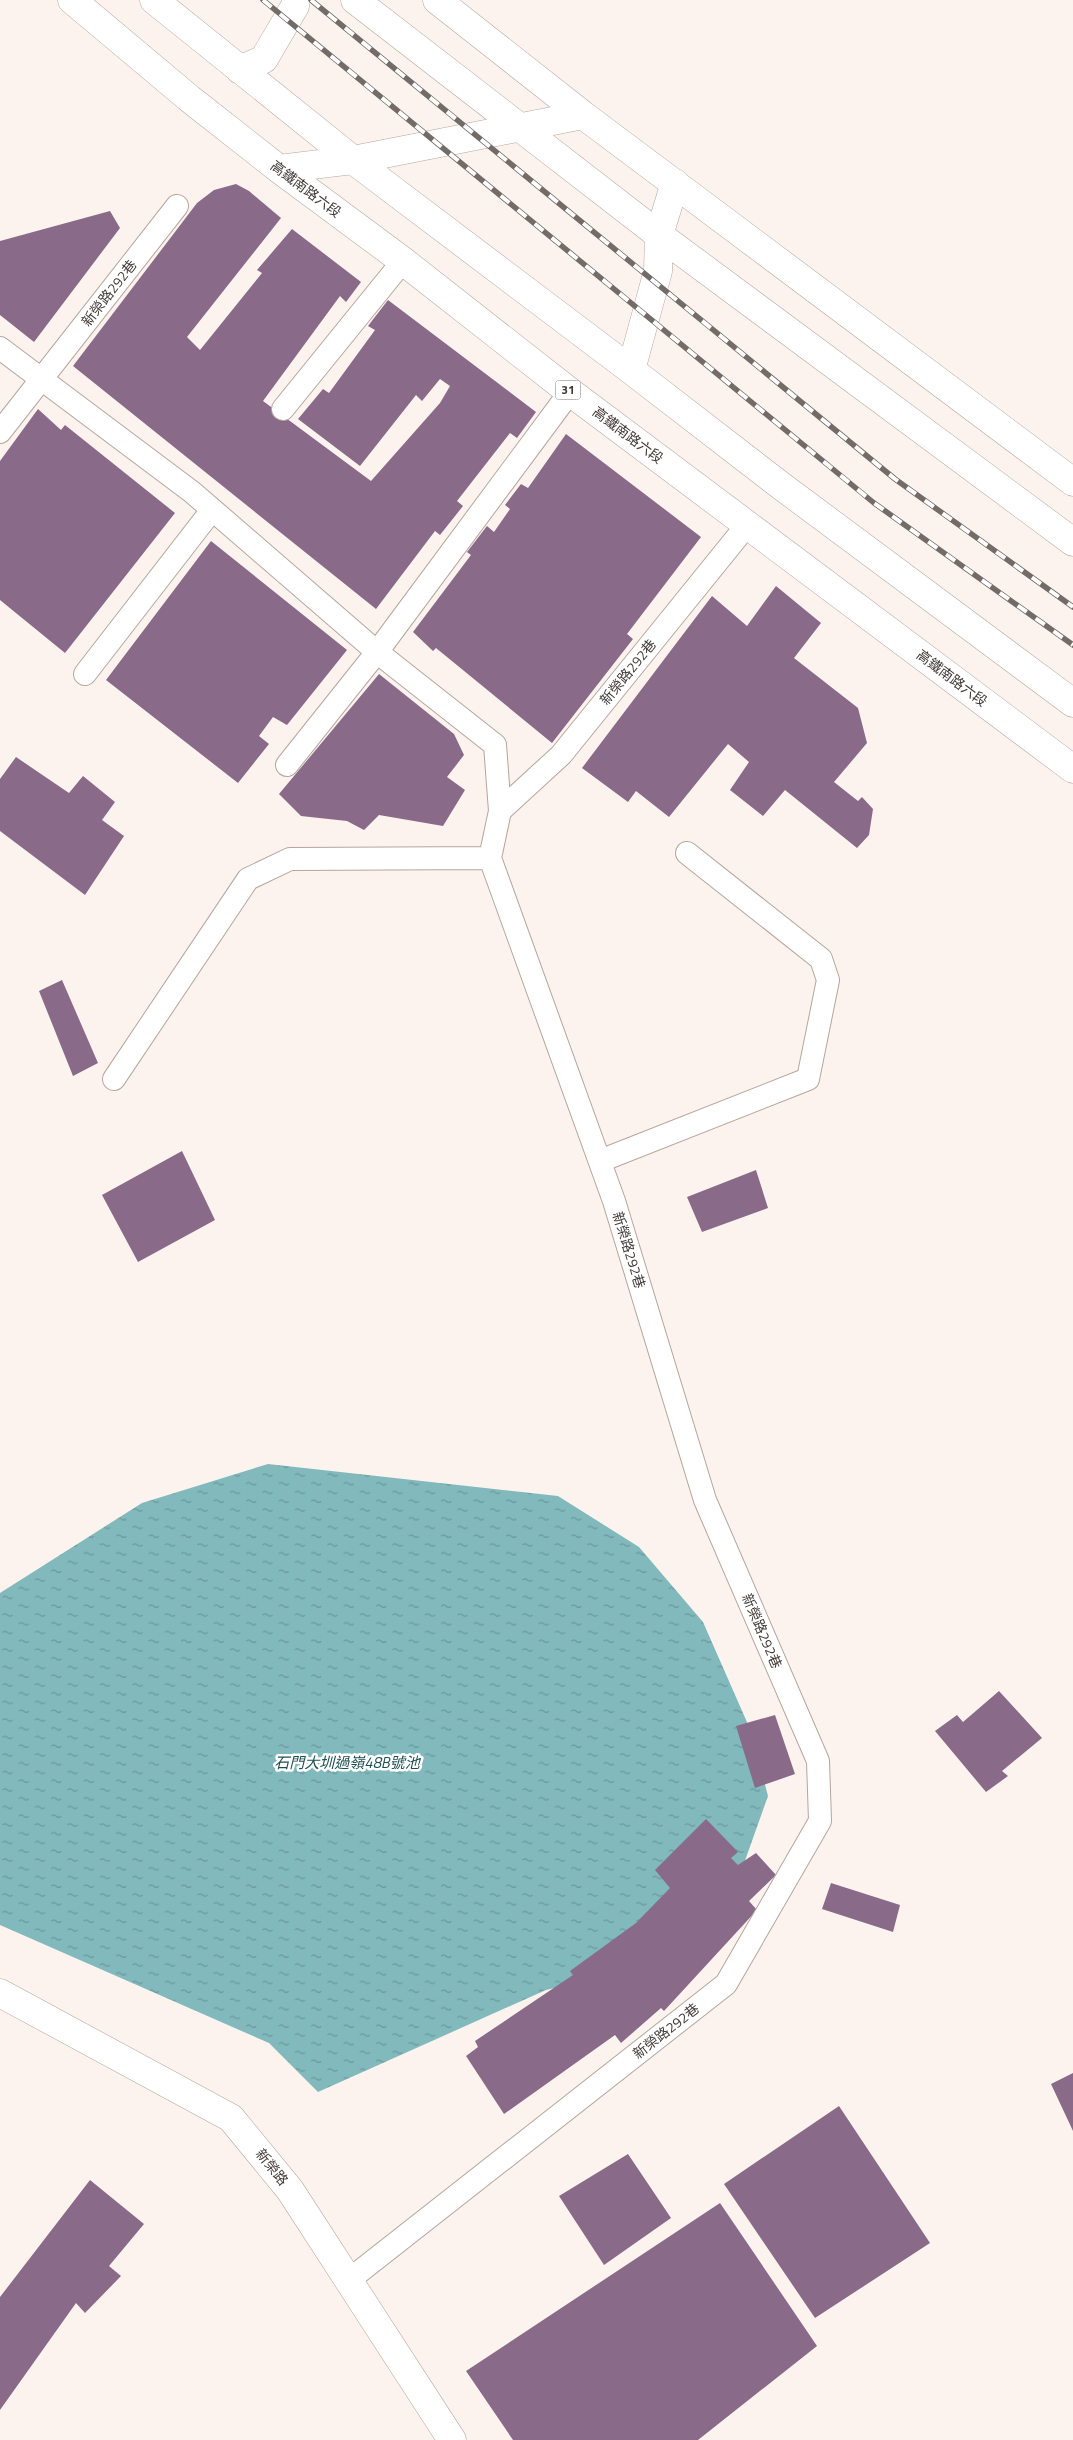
<svg xmlns="http://www.w3.org/2000/svg" width="1073" height="2440" font-family="'Titillium Web','Noto Sans TC',sans-serif">
  <style>
    .water { fill: url(#water-ripples) }
    .building { fill: #896a89 }
    .lines { fill: none; stroke-linecap: round; stroke-linejoin: round }
    .lane-casing { stroke: #b5a59d; stroke-width: 24 }
    .secondary-casing { stroke: #b5a59d; stroke-width: 29 }
    .primary-casing { stroke: #b5a59d; stroke-width: 29 }
    .lane { stroke: #fff; stroke-width: 22 }
    .secondary { stroke: #fff; stroke-width: 28 }
    .primary { stroke: #fff; stroke-width: 28 }
    .rail-casing { stroke: #726b67; stroke-width: 5.5 }
    .rail { stroke: #fff; stroke-width: 4; stroke-dasharray: 11; stroke-linecap: butt }
    .labels { text-anchor: middle; stroke-width: 5; stroke-linejoin: round; paint-order: stroke }
    .shield { fill: #fff; stroke: #7b7674; stroke-width: 1 }
    .shield-label { font-size: 12px; font-weight: bold; fill: #423b38 }
    .street-label { font-size: 14px; fill: #423b38; stroke: #fff }
    .water-label { font-size: 15px; font-style: italic; fill: #1d4f52; stroke: #fff }
  </style>
  <defs>
    <pattern id="water-ripples" width="26" height="14" patternUnits="userSpaceOnUse" patternTransform="scale(1.25)"><rect width="26" height="14" fill="#81b9bc"/><path d="M2 4q2-2 4 0t4 0M15 11q2-2 4 0t4 0" fill="none" stroke="#6b989a"/></pattern>
  </defs>
  <rect width="100%" height="100%" fill="#fdf3ee"/>
  <!-- water -->
  <path class="water" d="M268,1464L558,1496L639,1547L703,1622L750,1729L768,1796L742,1869L631,1969L546,1990L318,2092L269,2043L0,1925V1593L142,1503Z"/>
  <!-- building -->
  <path class="building" d="M236,184L249,191L281,218L187,337L200,350L262,273L257,270L292,229L361,282L346,302L340,296L263,401L371,481L440,403L450,386L440,379L422,401L416,395L360,466L298,419L323,389L329,393L375,330L368,326L388,300L536,412L517,438L510,433L457,501L463,506L440,535L435,531L376,609L73,366L197,203L214,190Z
    M110,211L120,228L34,342L0,315V241Z
    M38,409L61,430L65,425L175,513L65,653L0,600V461Z
    M566,434L701,537L627,634L633,639L552,743L436,648L433,651L413,632L471,555L467,552L487,526L494,532L510,509L505,505L521,484L528,488Z
    M211,541L347,650L287,725L273,717L259,736L269,744L238,783L106,680Z
    M776,586L821,623L794,658L858,708L867,743L834,782L858,801L862,797L873,809L869,835L857,848L785,790L763,816L730,790L749,762L728,744L669,817L636,791L628,802L582,768L712,596L747,626Z
    M379,674L454,734L464,755L447,777L465,790L443,826L379,815L364,830L347,821L301,816L279,794Z
    M16,757L69,793L83,776L115,802L102,820L124,836L85,895L0,831V779Z
    M62,980L98,1063L73,1076L39,991Z
    M182,1151L215,1220L138,1262L102,1195Z
    M756,1170L768,1208L702,1232L687,1197Z
    M999,1691L1042,1738L1002,1771L1008,1776L986,1792L935,1731L957,1715L963,1722Z
    M775,1715L795,1774L755,1788L736,1726Z
    M706,1819L738,1852L731,1858L738,1865L756,1853L776,1875L749,1901L757,1910L664,2011L661,2008L621,2043L615,2035L504,2114L466,2056L478,2047L475,2041L573,1975L570,1971L636,1923L670,1888L655,1870Z
    M831,1883L900,1905L893,1932L822,1909Z
    M1073,2073V2131L1051,2084Z
    M839,2106L930,2243L815,2318L724,2184Z
    M628,2154L671,2218L604,2265L559,2196Z
    M90,2180L144,2224L109,2266L121,2276L85,2313L76,2303L0,2410V2297Z
    M720,2203L817,2346L698,2440H513L466,2371Z"/>
  <g class="lines">
    <!-- lane casing -->
    <g class="lane-casing">
      <path id="lane" d="M0,348L192,492L377,652L495,745L500,811L490,858L614,1201L705,1500L818,1761L820,1821L726,1984L349,2280
        M283,409L403,261
        M0,432L177,206
        M85,674L212,510
        M287,765L377,652L570,392
        M500,811L561,755L747,525
        M114,1079L248,879L290,859L490,858
        M600,1161L808,1079L828,980L821,959L687,853"/>
    </g>
    <!-- secondary casing -->
    <g class="secondary-casing">
      <path id="secondary" d="M0,1993L231,2118L290,2190L452,2440"/>
    </g>
    <!-- primary casing -->
    <g class="primary-casing">
      <path id="primary" d="M72,0L190,99L279,169L403,261L570,392L1073,769
        M154,0L353,160L631,370L780,485L1073,703
        M355,0L659,235L1073,542
        M437,0L583,115L1073,482
        M240,70L264,59L295,6L296,0
        M279,169L353,160L583,115
        M631,370L658,271L659,235L675,183"/>
    </g>
    <!-- lane -->
    <use href="#lane" class="lane"/>
    <!-- secondary -->
    <use href="#secondary" class="secondary"/>
    <!-- primary -->
    <use href="#primary" class="primary"/>
    <!-- rail casing -->
    <g class="rail-casing">
      <path id="rail" d="M263,0L874,503L1073,645
        M311,0L895,479L1073,607"/>
    </g>
    <!-- rail -->
    <use href="#rail" class="rail"/>
  </g>
  <g class="labels">
    <!-- shield labels -->
    <rect class="shield" x="555.5" y="380.5" width="25" height="19" rx="4"/>
    <g class="shield-label">
      <text x="568" y="394">31</text>
    </g>
    <!-- street labels -->
    <g class="street-label">
      <text transform="translate(306 189) rotate(37)" y="5">高鐵南路六段</text>
      <text transform="translate(109 293) rotate(-52)" y="5">新榮路292巷</text>
      <text transform="translate(628 435) rotate(37)" y="5">高鐵南路六段</text>
      <text transform="translate(628 672) rotate(-51)" y="5">新榮路292巷</text>
      <text transform="translate(952 678) rotate(37)" y="5">高鐵南路六段</text>
      <text transform="translate(629 1250) rotate(73)" y="5">新榮路292巷</text>
      <text transform="translate(762 1631) rotate(67)" y="5">新榮路292巷</text>
      <text transform="translate(666 2031) rotate(-38)" y="5">新榮路292巷</text>
      <text transform="translate(272 2167) rotate(51)" y="5">新榮路</text>
    </g>
    <!-- water labels -->
    <g class="water-label">
      <text x="347" y="1768">石門大圳過嶺48B號池</text>
    </g>
  </g>
</svg>
